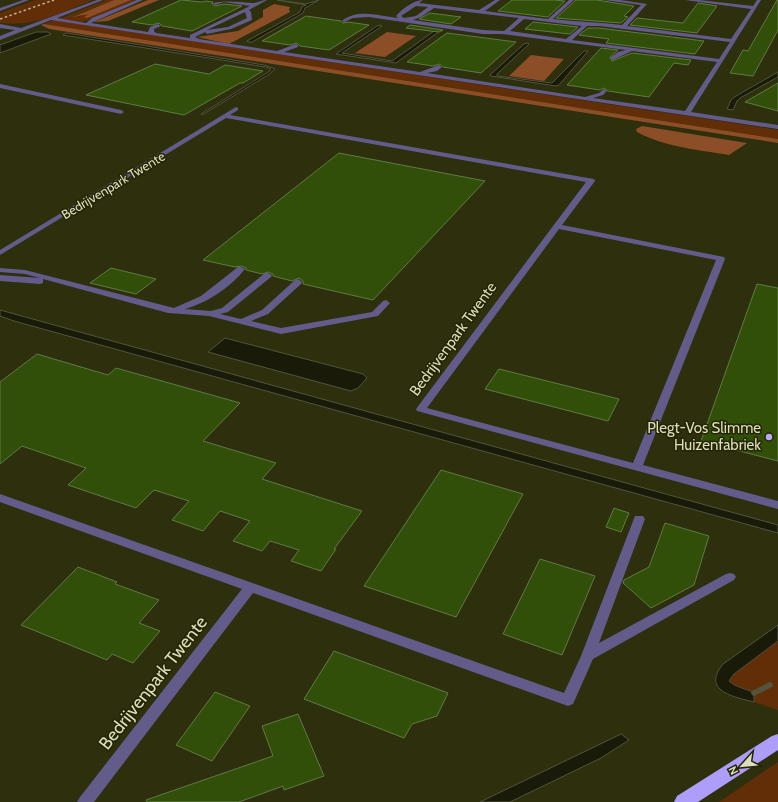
<svg xmlns="http://www.w3.org/2000/svg" width="778" height="802" font-family="Cabin,sans-serif">
  <style>
    .green { fill: #622e07 }
    .forest { fill: #8c4e26 }
    .water { fill: #191a07; stroke: #53543e }
    .lines { fill: none; stroke-linecap: round; stroke-linejoin: round }
    .stream { fill: #53543e; fill-rule: evenodd }
    .building { fill: #324f0a; stroke: #5f7b44 }
    .minor { fill: #635b8a; fill-rule: evenodd }
    .highway { fill: #ae9dfa; fill-rule: evenodd }
    .rail { stroke: #b8b999; stroke-width: 1.5; stroke-dasharray: 2.5 2.5; stroke-linecap: butt }
    .poi-dot { fill: #b7abf8; stroke: #242503; stroke-width: 1.5 }
    .labels { text-anchor: middle; stroke-width: 3; stroke-linejoin: round; paint-order: stroke }
    .far-street-label { font-size: 13px; fill: #dbddbd; stroke: #242503 }
    .street-label { font-size: 15px; fill: #dbddbd; stroke: #242503 }
    .poi-label { font-size: 15px; fill: #dbddbd; stroke: #242503; text-anchor: end }
    .near-street-label { font-size: 18px; fill: #dbddbd; stroke: #242503 }
  </style>
  <rect width="100%" height="100%" fill="#2e2f0d"/>
  <!-- green -->
  <path class="green" d="M35,0H93C60,13 36,27 0,23V13Z
    M106,0H114L74,16L78,17L84,14L89,15L131,0H137L82,22L59,19Z
    M54,20L778,130V139L44,24Z
    M778,641V710L754,702V693C745,688 738,688 729,681L734,674Z
    M778,762V802H719Z"/>
  <!-- forest -->
  <path class="forest" d="M114,0H131L87,18L84,17L88,15C83,14 79,17 73,17Z
    M148,0H159L108,21L94,22Z
    M274,4L290,7L289,9L290,12L229,44L197,37L238,31L263,17V10Z
    M44,24L778,139V143L49,29L41,25Z
    M387,32L416,36L385,57L355,53Z
    M531,55L564,59L544,81L509,76Z
    M642,126L747,143L729,155C700,150 664,147 637,132L636,129Z"/>
  <!-- water -->
  <path class="water" d="M277,0L306,4L319,0L305,8L303,13L252,42H248L247,41L300,12L302,7L306,5Z
    M381,25L382,26L342,53L392,61L437,29L441,30L396,63L336,54L377,26Z
    M36,32H48L51,34L0,53V45Z
    M66,33L264,65L275,69L268,75L202,115L201,114L270,71L271,69L266,67L63,35Z
    M527,43L529,44L497,74V76L552,83L584,51H588L559,85L556,86L491,76L490,75L524,44Z
    M778,72V77L740,98L737,101L733,110L727,109L731,100L736,96Z
    M0,310L778,525V533L14,321L0,316Z
    M225,338L363,374L367,378L358,388L351,391L208,352Z
    M778,625V641L734,674L729,681C737,688 745,688 754,693V702C734,697 701,691 723,664Z
    M621,734L629,740L601,758L510,802H480Z"/>
  <g class="lines">
    <!-- stream -->
    <path class="stream" d="M770,682L772,683L773,685L772,687L754,696L752,695L751,693L752,691Z"/>
  </g>
  <!-- building -->
  <path class="building" d="M181,0L202,2L206,1L213,2L212,4L215,6L224,4L242,6L192,31L162,26L159,23L152,25L132,22Z
    M512,0H554L565,1L548,17L498,11Z
    M576,0H597L634,6L624,16L628,17L621,23L556,18Z
    M777,0H778V30L753,76L730,73L743,50L748,51Z
    M698,3L717,6L697,33L630,25L637,18L683,23Z
    M430,13L461,17L451,24L419,19Z
    M306,16L341,21L343,23L348,22L369,25L329,50L300,46L297,43L290,45L262,41Z
    M533,22L578,27L570,34L525,29Z
    M410,25L443,30L439,32L406,28Z
    M588,28H599L704,41L695,54L606,43L609,39L579,35Z
    M447,33L516,42L481,73L443,67L440,64L433,66L407,62Z
    M601,48L618,50L610,57L612,61L632,53L691,60L688,65L674,63L649,97L608,91L604,88L600,90L567,85Z
    M155,64L209,74L225,65L263,71L243,83H240L184,115L86,95Z
    M778,83V111L745,102Z
    M339,153L485,181L373,300L303,284V281L299,278L292,281L273,276V274L268,272L262,274L246,270V268L241,266L235,267L203,260Z
    M111,268L156,279L136,294L90,283Z
    M757,284L778,288V461L701,441Z
    M37,354L108,375L116,368L240,403L203,441L276,463L262,479L362,511L334,549H336L321,571L291,561L299,550L270,541L262,551L233,541L250,521L220,511L203,531L172,520L189,501L154,490L136,508L68,485L86,468L22,446L0,464V382Z
    M499,369L619,399L608,421L485,389Z
    M441,470L523,494L456,617L364,586Z
    M614,508L629,513L621,532L606,527Z
    M665,523L709,536L694,585L651,608L623,583L624,580L649,567Z
    M540,559L595,576L562,655L503,634Z
    M78,567L117,582L115,584L159,600L139,623L160,631L133,663L112,654L107,660L21,625Z
    M334,651L448,693L437,716L412,724L404,738L304,699Z
    M215,692L250,706L212,761L176,745Z
    M298,714L324,776L284,790L283,786L239,802H147L146,800L273,756L262,726Z"/>
  <g class="lines">
    <!-- minor -->
    <path class="minor" d="M23,0H29L0,11V8Z
      M97,0H103L57,18L86,23L92,18L137,0H143L91,23L148,32L150,27L158,24L161,26L154,29V31L156,33L190,38V35L250,6L224,2L215,5L213,3C227,0 238,2 252,3C257,3 262,0 267,0L249,10L251,12L252,20L231,29L207,34L205,32L195,37L199,39L277,51L296,44L298,45V47L284,52L420,72L439,65L442,67L437,71L427,73L585,97L599,93L604,89L607,91L603,95L593,98L685,111L717,62L632,51L613,60L611,59V57L618,52L626,50L502,34H483L369,17L353,18L344,22L342,21C358,8 379,16 398,18L396,16C402,9 414,0 423,0L419,3L479,10L495,0H500L485,11L548,19L569,0H574L553,19C576,22 599,22 622,25L641,5L604,0H620L647,4L627,26L731,39L751,9L685,0H699L753,6L757,0H761L691,112L778,125V129L51,20L0,40V36L15,30L0,28V24L21,28ZM416,6L428,7L416,16L404,18L401,16ZM434,8L519,18L504,31L483,30L413,20L421,17ZM245,12L247,18L228,27L207,30ZM524,19L582,26L566,39L510,31ZM587,26H599L730,42L719,59L572,40Z
      M0,84L121,110L124,112L121,114L0,88Z
      M236,107L238,108V110L230,115L594,179L595,181L562,225L724,257L725,259L643,465L778,501V509L417,411L416,409L586,182L226,118L0,255V250ZM559,229L716,260L633,463L427,408Z
      M238,267H241L245,269C231,287 207,303 185,309L211,311L222,308L265,273H268L272,275L271,277L228,312L220,314L241,319L262,310L295,280L298,279L302,282L301,284L268,314L251,321L281,328L372,312L383,301L386,300L390,303L378,316L281,334L209,316L168,313L43,279V283L40,284L0,281V275L40,278L25,274L0,272V268L25,270L174,308L201,296Z
      M0,494L564,693L581,656L635,516H643L645,519L599,643L726,574L730,573L734,574L736,577L734,580L593,659L573,704L568,706L253,593L94,802H77L80,797L242,589L0,502Z"/>
    <!-- highway -->
    <path class="highway" d="M778,734V750L698,802H674L677,796L772,736Z"/>
    <!-- rail -->
    <path class="rail" d="M0,19L54,0"/>
  </g>
  <!-- markers -->
  <circle class="poi-dot" cx="769" cy="437" r="4"/>
  <g class="labels">
    <!-- far-street labels -->
    <g class="far-street-label">
      <text transform="translate(113 185) rotate(-31)" y="5">Bedrijvenpark Twente</text>
    </g>
    <!-- street labels -->
    <g class="street-label">
      <text transform="translate(453 339) rotate(-54)" y="5">Bedrijvenpark Twente</text>
    </g>
    <!-- poi labels -->
    <g class="poi-label">
      <text x="761" y="433">Plegt-Vos Slimme<tspan x="761" dy="17">Huizenfabriek</tspan></text>
    </g>
    <!-- near-street labels -->
    <g class="near-street-label">
      <text transform="translate(153 683) rotate(-52)" y="6">Bedrijvenpark Twente</text>
    </g>
  </g>
  <!-- north arrow -->
  <g transform="translate(742 766) rotate(243)" stroke="#242503" stroke-width="3" paint-order="stroke">
  <path d="M0-3L7 15L0 10L-7 15Z" fill="#dbddbd"/>
  <text y="-6" font-size="11" font-weight="bold" text-anchor="middle" fill="#dbddbd">N</text>
  </g>
</svg>
